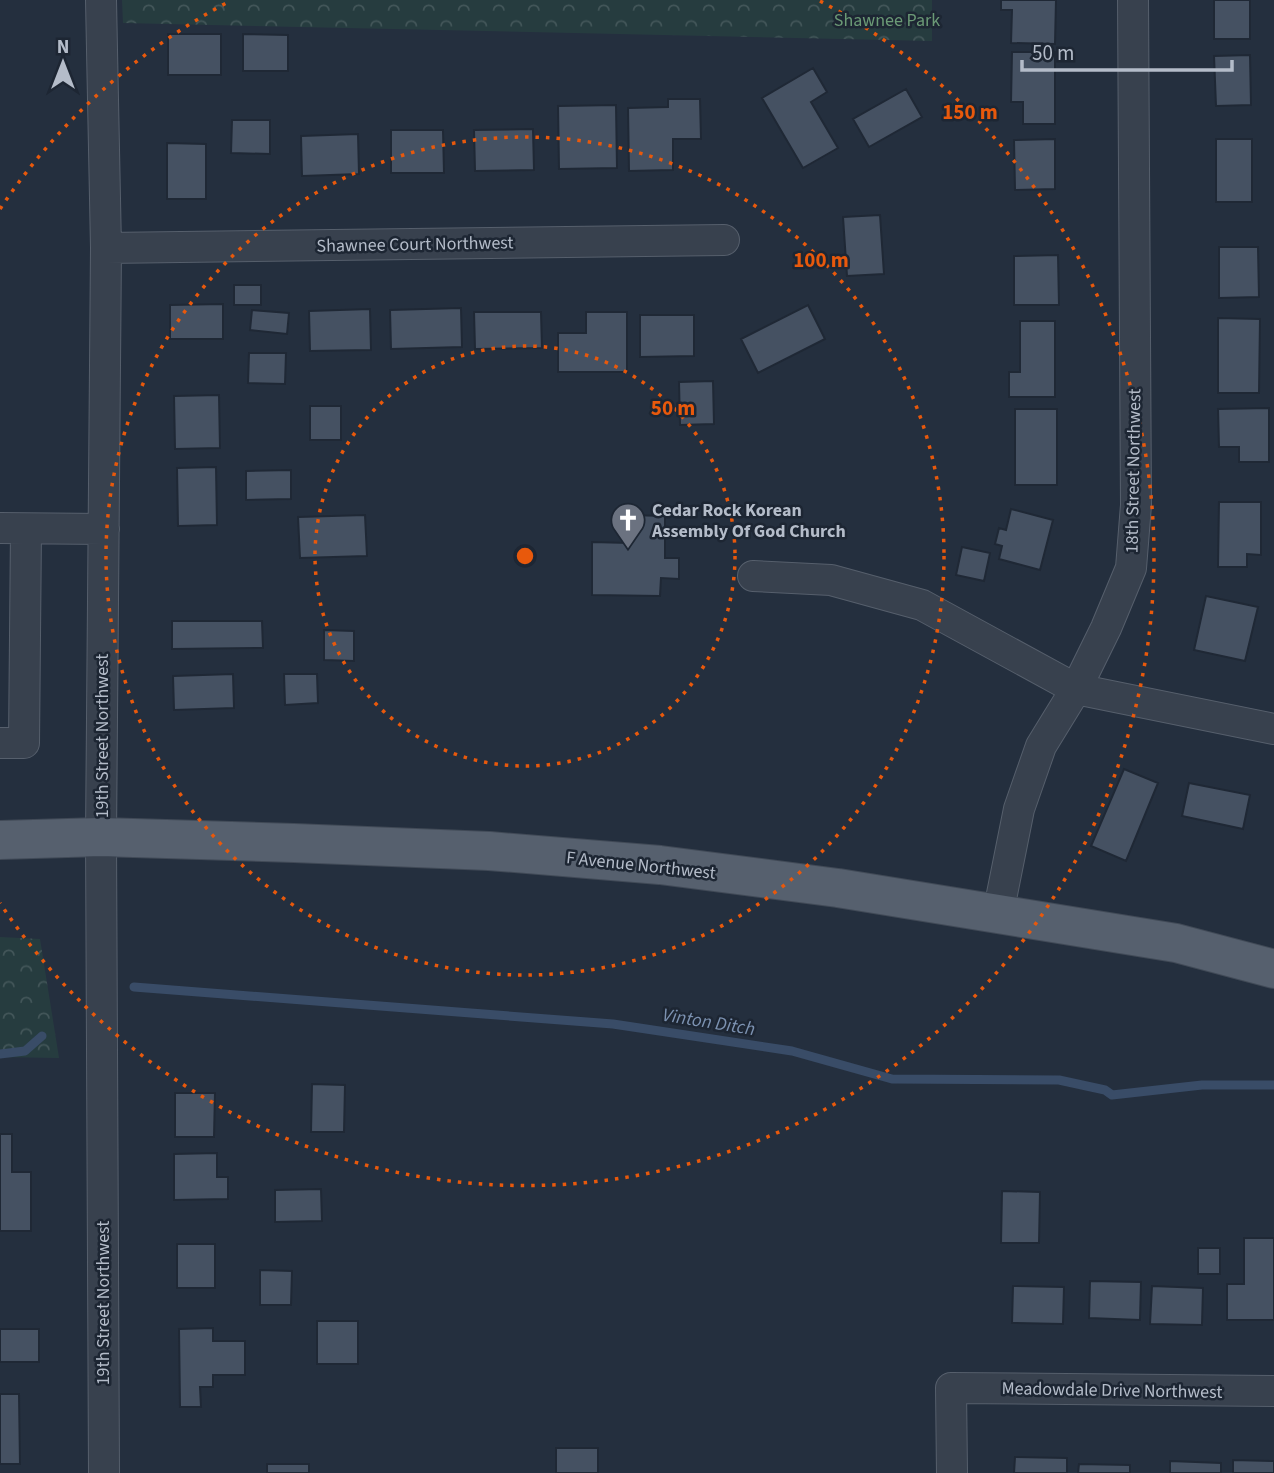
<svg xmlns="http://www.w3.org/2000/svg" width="1274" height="1473" font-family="'Source Sans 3',sans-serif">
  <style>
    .park { fill: url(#park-crowns) }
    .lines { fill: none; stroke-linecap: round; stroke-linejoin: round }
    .stream { stroke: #394c67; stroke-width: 9 }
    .building { fill: #455162; stroke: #1f2835; stroke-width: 2 }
    .minor-casing { stroke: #565f6c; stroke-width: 32 }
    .major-casing { stroke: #414a57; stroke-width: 40 }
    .minor { stroke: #38414e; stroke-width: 30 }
    .major { stroke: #56606e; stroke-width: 38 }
    .ring { fill: none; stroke: #e8590c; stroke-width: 3.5; stroke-dasharray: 3.5 7 }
    .labels { text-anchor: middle; stroke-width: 5; stroke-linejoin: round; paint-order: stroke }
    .park-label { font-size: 18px; fill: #6b9a76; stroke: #1d2633 }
    .street-label { font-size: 18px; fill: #b4bcc9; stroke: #1d2633 }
    .poi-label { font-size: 18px; font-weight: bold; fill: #b4bcc9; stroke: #1d2633; text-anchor: start }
    .water-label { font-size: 19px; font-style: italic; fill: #7c92b1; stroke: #1d2633 }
    .centre { fill: #e8590c; stroke: #1d2633; stroke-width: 3.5 }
    .ring-label { font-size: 21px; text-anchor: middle; font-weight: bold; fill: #e8590c; stroke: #1d2633; stroke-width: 5; stroke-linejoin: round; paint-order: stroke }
  </style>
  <defs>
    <pattern id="park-crowns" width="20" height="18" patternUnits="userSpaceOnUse" patternTransform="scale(1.75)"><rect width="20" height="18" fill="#263c3f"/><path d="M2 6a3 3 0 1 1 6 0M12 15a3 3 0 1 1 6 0" fill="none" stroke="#435659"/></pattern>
  </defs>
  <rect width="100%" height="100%" fill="#242f3e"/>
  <!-- park -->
  <path class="park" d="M122,0H932V41L123,23Z
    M0,937L40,939L59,1058L0,1057Z"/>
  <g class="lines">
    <!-- stream -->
    <path class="stream" d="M134,987L613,1024L792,1051L892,1079L1059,1080L1105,1090L1112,1095L1202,1085H1274
      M0,1054L25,1051L42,1036"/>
  </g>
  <!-- building -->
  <path class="building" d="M1001,0H1056L1055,44L1011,43L1012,10H1001Z
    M1214,0H1250V39H1214Z
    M168,34H221V75H168Z
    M243,34L288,35V71H243Z
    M1012,52H1055V124H1023V102H1011Z
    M1250,55L1251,105L1216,106L1214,56Z
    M813,68L827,92L811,102L838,148L803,168L762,98Z
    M906,89L922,117L869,147L853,119Z
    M668,99H700L701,139H673V170L629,171L628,108L668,107Z
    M616,105L617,168L559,169L558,106Z
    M232,120H270V154L231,153Z
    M533,129L534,170L475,171L474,130Z
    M391,130H443L444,173H391Z
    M358,134L359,174L302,176L301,136Z
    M1055,139V189L1015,190L1014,140Z
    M1216,139H1252V202H1216Z
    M167,143L206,144V199H167Z
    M880,215L884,274L847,276L843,217Z
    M1219,247H1258L1259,297L1219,298Z
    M1058,255L1059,305H1014V256Z
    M234,285H261V305H234Z
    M223,304V339H170V305Z
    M808,305L825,339L758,373L741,339Z
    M461,308L462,347L391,349L390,310Z
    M370,309L371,350L310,351L309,311Z
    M252,310L289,313L287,334L250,330Z
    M474,312H541L542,348L475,349Z
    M586,312H627V372H558V333H586Z
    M640,315H694V356L640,357Z
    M1218,318L1260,319L1259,393H1218Z
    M1020,321H1055V397H1009V372H1020Z
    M249,353H286L285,384L248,383Z
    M713,381L714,424L680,425L679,382Z
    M219,395L220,448L175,449L174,396Z
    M310,406H341V440H310Z
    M1269,408V462H1239V447H1219L1218,409Z
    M1015,409H1057V485H1015Z
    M216,467L217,525L178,526L177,468Z
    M291,470V499L246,500V471Z
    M1219,502H1261V555L1247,554V567H1218Z
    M1011,509L1053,520L1040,570L999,559L1002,546L995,544L999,528L1006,530Z
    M365,515L367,556L300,558L298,517Z
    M629,515L665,516V558H679V579L661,578L660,596L592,595V542L629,543Z
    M962,547L990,553L984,581L956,575Z
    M1206,596L1258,607L1245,661L1194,650Z
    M172,621H262L263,648L172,649Z
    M324,630L354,631V661L324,660Z
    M233,674L234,708L174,710L173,676Z
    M284,674H317L318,703L285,705Z
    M1124,769L1158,783L1126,861L1091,846Z
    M1189,783L1250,795L1243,829L1182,816Z
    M312,1084L345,1085L344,1132H311Z
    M175,1093H215L214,1137H175Z
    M0,1134H12V1172H31V1231H0Z
    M217,1153V1177H228V1199L174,1200V1154Z
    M321,1189L322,1221L275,1222V1190Z
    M1002,1191L1040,1192L1039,1243H1001Z
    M1244,1238H1274V1320H1227V1284H1244Z
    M177,1244H215V1288H177Z
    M1198,1248H1220V1274H1198Z
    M260,1270L292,1271L291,1305H260Z
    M1090,1281L1141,1282L1140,1320L1089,1318Z
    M1013,1286L1064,1287L1063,1324L1012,1323Z
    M1152,1286L1203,1288L1202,1325L1150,1324Z
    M317,1321H358V1364H317Z
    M213,1328V1341H245V1375H213V1387H200L201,1407H180L179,1329Z
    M0,1329H39V1362H0Z
    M0,1394H19L20,1464H0Z
    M556,1448H598V1473H556Z
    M1015,1457L1067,1458V1473H1014Z
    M1233,1460L1274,1461V1473H1233Z
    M1170,1461L1221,1463V1473H1170Z
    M267,1464H309V1473H267Z
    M1079,1464L1130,1465V1473H1078Z"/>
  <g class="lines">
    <!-- minor casing -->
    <g class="minor-casing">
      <path id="minor" d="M101,0L106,248L101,837L104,1473
        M106,248L724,240
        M0,528L104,529
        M753,576L831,580L922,605L1076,689L1274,729
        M0,743H24L26,529
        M998,914L1019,809L1041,746L1076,689L1106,628L1131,568L1136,505L1133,0
        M952,1473L951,1388L1274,1391"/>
    </g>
    <!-- major casing -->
    <g class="major-casing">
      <path id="major" d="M0,840L101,837L294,843L489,851L660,865L838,888L1176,943L1274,969"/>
    </g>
    <!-- minor -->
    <use href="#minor" class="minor"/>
    <!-- major -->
    <use href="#major" class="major"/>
  </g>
  <!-- distance rings -->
  <g class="ring">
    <circle cx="525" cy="556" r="210"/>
    <circle cx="525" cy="556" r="419"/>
    <path d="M0 209A629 629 0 0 1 230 1M820 1A629 629 0 1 1 0 903"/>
  </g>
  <!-- icons -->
  <defs>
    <g id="church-pin" transform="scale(1.75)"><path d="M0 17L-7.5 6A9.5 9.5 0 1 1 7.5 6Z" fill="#6b7280" stroke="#1d2633"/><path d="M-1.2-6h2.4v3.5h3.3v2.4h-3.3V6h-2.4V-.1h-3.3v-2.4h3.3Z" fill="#fff"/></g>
  </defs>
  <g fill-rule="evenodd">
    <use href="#church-pin" x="628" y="520"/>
  </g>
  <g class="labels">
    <!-- park labels -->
    <g class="park-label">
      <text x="887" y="26">Shawnee Park</text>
    </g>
    <!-- street labels -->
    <g class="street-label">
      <text transform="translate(415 244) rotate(-1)" y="6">Shawnee Court Northwest</text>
      <text transform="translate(1133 471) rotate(-89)" y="6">18th Street Northwest</text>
      <text transform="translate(102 736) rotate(-90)" y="6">19th Street Northwest</text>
      <text transform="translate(641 865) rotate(6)" y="6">F Avenue Northwest</text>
      <text transform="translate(103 1303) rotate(-90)" y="6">19th Street Northwest</text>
      <text transform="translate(1112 1390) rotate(1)" y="6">Meadowdale Drive Northwest</text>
    </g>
    <!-- poi labels -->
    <g class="poi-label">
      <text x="652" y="516">Cedar Rock Korean<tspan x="652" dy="21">Assembly Of God Church</tspan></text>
    </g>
    <!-- water labels -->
    <g class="water-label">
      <text transform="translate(709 1021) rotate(9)" y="7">Vinton Ditch</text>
    </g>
  </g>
  <circle cx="525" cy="556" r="10" class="centre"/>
  <g class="ring-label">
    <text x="970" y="119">150 m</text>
    <text x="821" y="267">100 m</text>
    <text x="673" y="415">50 m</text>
  </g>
  <!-- north arrow -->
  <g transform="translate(63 63)" stroke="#1d2633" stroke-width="5" paint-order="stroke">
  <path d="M0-5L12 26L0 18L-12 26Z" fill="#b4bcc9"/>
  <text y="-10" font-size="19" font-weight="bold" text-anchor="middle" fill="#b4bcc9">N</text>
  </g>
  <!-- scale -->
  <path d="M1022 60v10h210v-10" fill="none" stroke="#b4bcc9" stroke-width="3.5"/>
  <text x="1032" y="60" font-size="21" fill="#b4bcc9" stroke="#1d2633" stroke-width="5" paint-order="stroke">50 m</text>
</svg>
